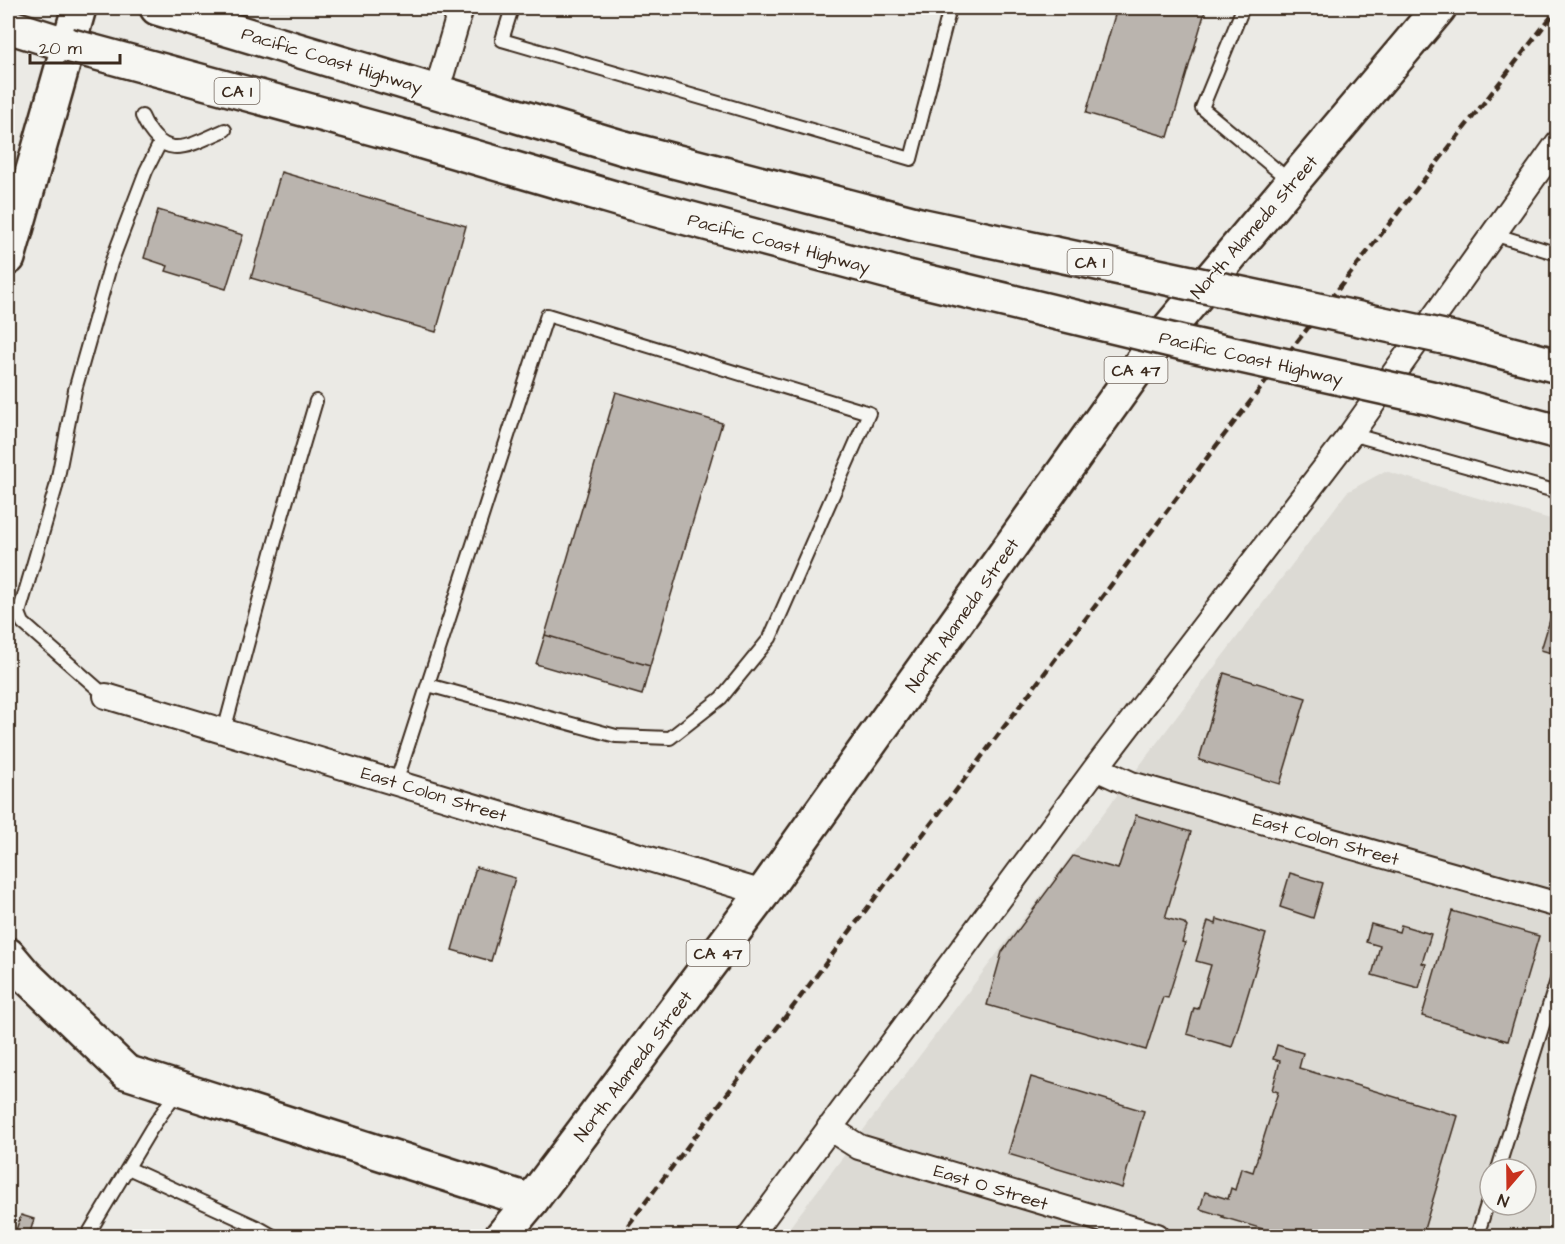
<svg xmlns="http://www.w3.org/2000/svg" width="1565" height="1244" font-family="'Architects Daughter',sans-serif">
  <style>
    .built { fill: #dcdad4; fill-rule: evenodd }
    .building { fill: #bab4ae; stroke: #3b2a1e; stroke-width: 1.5 }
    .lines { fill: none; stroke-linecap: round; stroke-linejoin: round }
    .lane-casing { stroke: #3b2a1e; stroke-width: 16 }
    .street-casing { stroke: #3b2a1e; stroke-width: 28 }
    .primary-casing { stroke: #3b2a1e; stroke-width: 38 }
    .highway-casing { stroke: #3b2a1e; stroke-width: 38 }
    .lane { stroke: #f6f6f2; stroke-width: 12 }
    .street { stroke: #f6f6f2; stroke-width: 24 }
    .primary { stroke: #f6f6f2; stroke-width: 33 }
    .highway { stroke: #f6f6f2; stroke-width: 33 }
    .rail { stroke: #3b2a1e; stroke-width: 4.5; stroke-dasharray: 9 4.5; stroke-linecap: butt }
    .highway-bridge-casing { stroke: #3b2a1e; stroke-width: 38; stroke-linecap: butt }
    .highway-bridge { stroke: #f6f6f2; stroke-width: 33 }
    .labels { text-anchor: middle; stroke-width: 4.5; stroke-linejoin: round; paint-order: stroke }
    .shield { fill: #f6f6f2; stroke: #73675e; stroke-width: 1.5 }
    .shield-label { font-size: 16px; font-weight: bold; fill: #3b2a1e }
    .street-label { font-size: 18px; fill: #3b2a1e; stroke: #f6f6f2 }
  </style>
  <rect width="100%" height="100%" fill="#ebeae5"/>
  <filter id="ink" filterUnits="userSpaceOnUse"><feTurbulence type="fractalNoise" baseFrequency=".0167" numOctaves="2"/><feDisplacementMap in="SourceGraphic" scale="12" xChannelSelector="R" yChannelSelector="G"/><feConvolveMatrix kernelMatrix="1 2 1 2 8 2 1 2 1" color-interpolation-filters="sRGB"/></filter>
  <g filter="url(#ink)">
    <!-- built -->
    <path class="built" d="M1385,471L1557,521V1236H783L1347,492ZM1490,1169H1526V1205H1490Z"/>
    <!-- building -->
    <path class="building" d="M1117,8H1206L1168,137L1086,113Z
      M281,172L466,226L436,332L251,278Z
      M158,210L243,235L226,289L166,271L168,266L144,258Z
      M616,392L722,423L650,666L545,635Z
      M1556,600H1558V655L1541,650Z
      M545,635L650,666L642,695L536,664Z
      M1224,673L1306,698L1280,784L1199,760Z
      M1136,815L1191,832L1165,918L1184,923L1187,927L1182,942L1185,943L1168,998L1163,997L1146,1050L987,1005L1002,952L1073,856L1118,869Z
      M476,867L515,878L491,961L452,950Z
      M1290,873L1323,883L1313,918L1280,907Z
      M1452,911L1539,936L1508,1041L1422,1016Z
      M1217,919L1266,934L1232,1047L1187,1034L1194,1008L1198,1009L1211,965L1196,961L1208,921L1216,924Z
      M1371,924L1399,932L1401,925L1431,934L1422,963L1426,964L1419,988L1372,975L1380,946L1366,942Z
      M1277,1045L1303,1053L1299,1068L1458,1116L1422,1236H1287L1222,1217L1223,1216L1200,1209L1205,1192L1228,1199L1231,1188L1235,1190L1241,1168L1253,1172L1278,1092L1272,1090L1280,1061L1273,1059Z
      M1031,1077L1144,1111L1122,1188L1008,1154Z
      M21,1215L34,1219L29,1236H14Z"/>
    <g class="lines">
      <!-- lane casing -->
      <g class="lane-casing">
        <path id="lane" d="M512,8L502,40L911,159L950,8
          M1243,8L1202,108L1290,181
          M142,116C163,163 187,147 225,130
          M1493,234L1558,254
          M1351,434L1558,492
          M106,696L23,623L19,613L56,487L75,390L111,263L146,171L160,143
          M224,731L278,530L316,401
          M396,783L547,315L869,413L770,638L721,698L670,738L616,736L428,685
          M128,1168L259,1228L273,1236
          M1498,1169L1558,977
          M87,1236L151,1129L178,1090
          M1477,1236L1490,1195"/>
      </g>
      <!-- street casing -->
      <g class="street-casing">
        <path id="street" d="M442,73L461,8
          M106,696L763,893
          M1096,768L1131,784L1558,905
          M829,1128L859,1147L1157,1236
          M750,1236L1096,768L1351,434L1558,143"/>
      </g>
      <!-- primary casing -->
      <g class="primary-casing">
        <path id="primary" d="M502,1236L531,1201L763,893L1150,351L1439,8"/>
      </g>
      <!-- highway casing -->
      <g class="highway-casing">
        <path id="highway" d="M157,8L624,148
          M8,26L68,45
          M406,137L631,203
          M8,258L79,8
          M8,955L25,975L126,1072L531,1201"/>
      </g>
      <!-- lane -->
      <use href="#lane" class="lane"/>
      <!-- street -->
      <use href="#street" class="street"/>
      <!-- primary -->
      <use href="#primary" class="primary"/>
      <!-- highway -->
      <use href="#highway" class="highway"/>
      <!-- rail -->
      <path class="rail" d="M8,23L12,8
        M620,1236L1225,434L1558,8"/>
      <!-- highway-bridge casing -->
      <g class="highway-bridge-casing">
        <path id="highway-bridge" d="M68,45L406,137
          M624,148L919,225L1453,339L1558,366
          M631,203L908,277L1183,343L1431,398L1558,432"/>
      </g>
      <!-- highway-bridge -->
      <use href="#highway-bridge" class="highway-bridge"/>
    </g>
  </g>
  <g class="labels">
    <!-- shield labels -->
    <g class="shield">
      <rect x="214.5" y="78" width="45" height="26" rx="4.5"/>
      <rect x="1067.5" y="249" width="45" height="26" rx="4.5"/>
      <rect x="1104.5" y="357" width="63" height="26" rx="4.5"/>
      <rect x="686.5" y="940" width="63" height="26" rx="4.5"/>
    </g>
    <g class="shield-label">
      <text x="237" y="97">CA 1</text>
      <text x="1090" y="268">CA 1</text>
      <text x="1136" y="376">CA 47</text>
      <text x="718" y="959">CA 47</text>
    </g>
    <!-- street labels -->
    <g class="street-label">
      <text transform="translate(332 60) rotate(17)" y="6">Pacific Coast Highway</text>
      <text transform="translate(1254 227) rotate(-49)" y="6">North Alameda Street</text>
      <text transform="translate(779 243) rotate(15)" y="6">Pacific Coast Highway</text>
      <text transform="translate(1251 358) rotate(13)" y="6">Pacific Coast Highway</text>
      <text transform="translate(962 615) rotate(-55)" y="6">North Alameda Street</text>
      <text transform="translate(434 794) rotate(17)" y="6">East Colon Street</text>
      <text transform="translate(1326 839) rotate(16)" y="6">East Colon Street</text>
      <text transform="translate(633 1066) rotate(-53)" y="6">North Alameda Street</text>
      <text transform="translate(991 1187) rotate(17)" y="6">East O Street</text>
    </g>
  </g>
  <!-- margin -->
  <rect width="1565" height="1244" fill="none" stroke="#f6f6f2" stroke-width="30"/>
  <rect x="15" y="15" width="1535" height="1214" fill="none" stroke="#3b2a1e" stroke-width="2" filter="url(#ink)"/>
  <!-- north arrow -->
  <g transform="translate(1508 1187) rotate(200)"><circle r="28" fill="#f6f6f2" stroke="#aba49d" stroke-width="1.5"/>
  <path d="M0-4.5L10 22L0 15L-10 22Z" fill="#c8321e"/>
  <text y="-9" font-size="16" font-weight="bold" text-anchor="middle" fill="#3b2a1e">N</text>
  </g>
  <!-- scale -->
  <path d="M30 54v9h90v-9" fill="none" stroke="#3b2a1e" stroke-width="3"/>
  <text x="39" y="54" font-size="18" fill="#3b2a1e" stroke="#f6f6f2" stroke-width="4.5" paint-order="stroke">20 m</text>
</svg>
